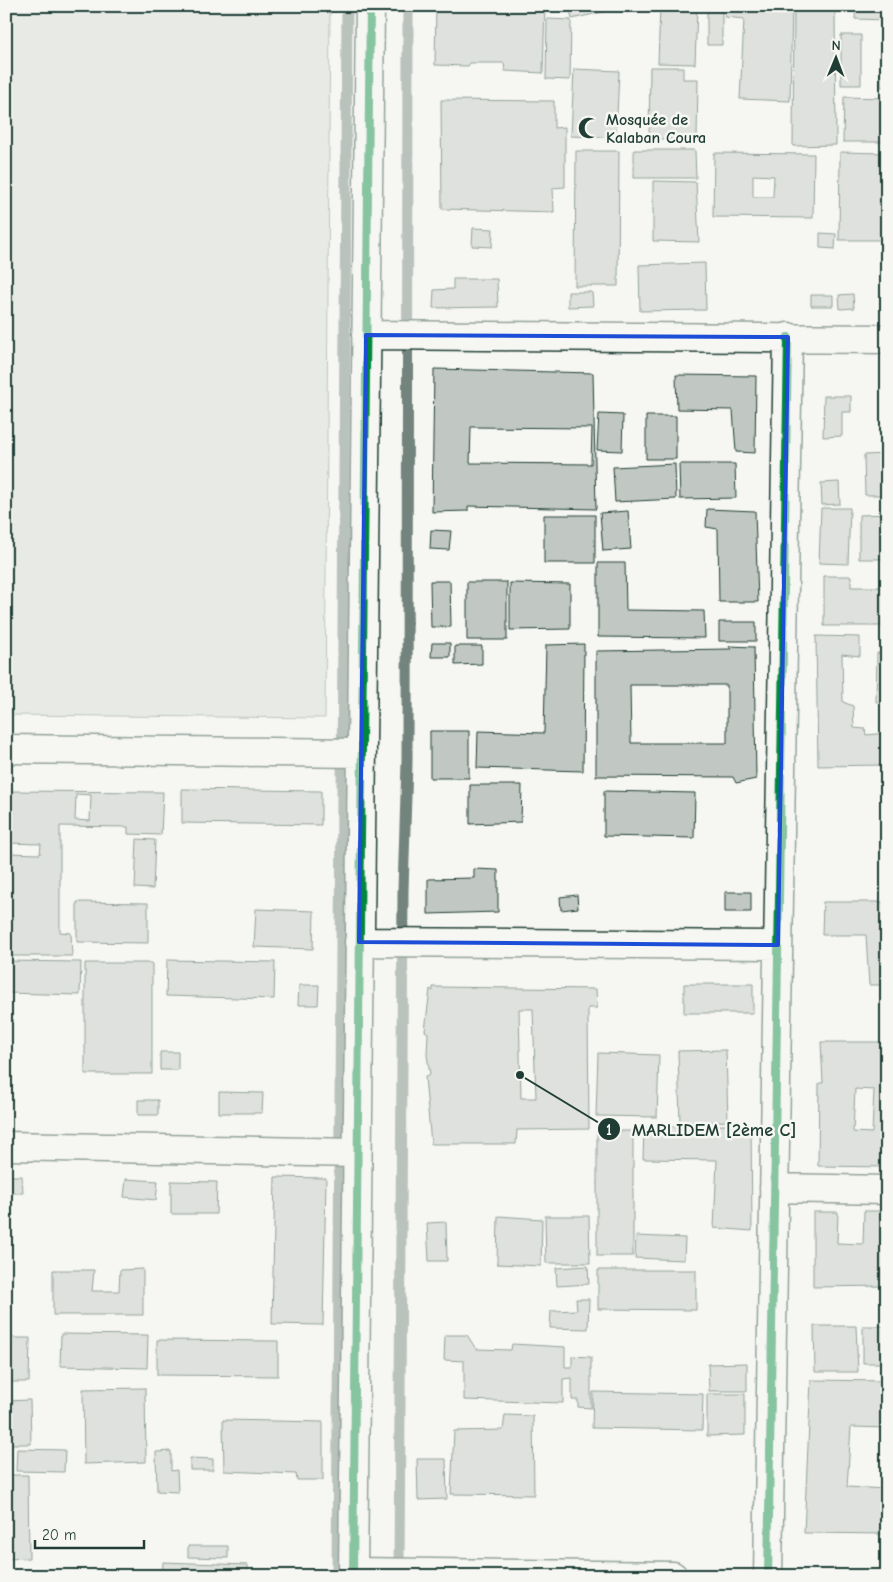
<svg xmlns="http://www.w3.org/2000/svg" width="893" height="1582" font-family="'Comic Neue',sans-serif">
  <style>
    .green { fill: #d6dbd6; stroke: #7a8c85 }
    .lines { fill: none; stroke-linecap: round; stroke-linejoin: round }
    .stream { stroke: #72847d; stroke-width: 11 }
    .building { fill: #c1c8c3; stroke: #1f3d34; fill-rule: evenodd }
    .street-casing { stroke: #1f3d34; stroke-width: 31 }
    .street { stroke: #f6f6f2; stroke-width: 28 }
    .cycleway-casing { stroke: #f6f6f2; stroke-width: 11 }
    .cycleway { stroke: #00873e; stroke-width: 8 }
    .marked { fill: none; stroke: #1d4ed8; stroke-width: 4; stroke-linejoin: round }
    .labels { text-anchor: middle; stroke-width: 5; stroke-linejoin: round; paint-order: stroke }
    .poi-label { font-size: 16px; font-weight: bold; fill: #1f3d34; stroke: #f6f6f2; text-anchor: start }
    .leader { fill: none; stroke: #1f3d34; stroke-width: 2 }
    .callout-dot { fill: #1f3d34; stroke: #f6f6f2; stroke-width: 2 }
    .mark-label { font-size: 15px; text-anchor: middle; font-weight: bold; fill: #fff }
    .callout-label { font-size: 18px; text-anchor: middle; font-weight: bold; fill: #1f3d34; stroke: #f6f6f2; stroke-width: 5; stroke-linejoin: round; paint-order: stroke }
  </style>
  <rect width="100%" height="100%" fill="#f6f6f2"/>
  <filter id="ink" filterUnits="userSpaceOnUse"><feTurbulence type="fractalNoise" baseFrequency=".02" numOctaves="2"/><feDisplacementMap in="SourceGraphic" scale="10" xChannelSelector="R" yChannelSelector="G"/><feConvolveMatrix kernelMatrix="1 2 1 2 8 2 1 2 1" color-interpolation-filters="sRGB"/></filter>
  <g filter="url(#ink)">
    <!-- green -->
    <path class="green" d="M6,6H330L325,718L6,715Z"/>
    <g class="lines">
      <!-- stream -->
      <path class="stream" d="M399,1574L403,890L407,763L408,6
        M337,1576L347,6"/>
    </g>
    <!-- building -->
    <path class="building" d="M436,6H545L543,73L505,71L504,63H470L468,66L435,65Z
      M569,6H611V10L572,19Z
      M660,6L697,7L695,64L658,63Z
      M725,6H792L790,101L740,99L744,19L725,17Z
      M794,6H835L836,145L793,146Z
      M856,6H887V20L855,19Z
      M707,11H722V45H707Z
      M547,19L571,20L570,80L546,79Z
      M841,35H861V85H841Z
      M880,52H887V87H881Z
      M650,67H683V79H698L697,139H649Z
      M574,69L619,71L616,138L571,136Z
      M844,97L887,98V142H843Z
      M441,100L554,101V128L565,127V187L553,188L554,212L442,209Z
      M634,150H695L696,178H634Z
      M576,151H619L618,286H575Z
      M840,152L885,153L884,240H839Z
      M714,153L814,154L813,218L713,217ZM753,175L774,176L773,197H753Z
      M653,181L696,182L699,242L653,241Z
      M473,228L493,229L492,247L472,246Z
      M820,233L836,234L835,249L820,248Z
      M705,263L706,310L640,311L639,265Z
      M453,279H497L498,307L433,308L434,290L453,289Z
      M568,292H592L593,306L568,307Z
      M853,294L854,308L840,309L839,295Z
      M811,295H833V306H811Z
      M434,369L593,373L596,509L468,506V511L432,512ZM471,427L592,428L591,464L470,463Z
      M676,375L756,376L755,453L736,452L733,410L677,409Z
      M824,396H851V412H842V436L823,437Z
      M599,414L623,415L622,451L597,450Z
      M646,416H676V459H646Z
      M887,454V495H865L864,455Z
      M675,464L676,499L615,502L613,467Z
      M679,464H735L736,498L680,499Z
      M839,482L840,504L822,505L821,483Z
      M821,508H850L848,564L819,563Z
      M707,509L755,511L758,602H719L718,529L706,527Z
      M628,511L631,549L603,551L600,513Z
      M887,514V559H859V515Z
      M544,515H595V563H544Z
      M431,530L451,531L449,550L430,549Z
      M598,563H625L626,610L704,611L705,638L598,637Z
      M824,576H851V587H887V626H824Z
      M430,581H450L451,627H431Z
      M467,582H507V640H467Z
      M510,583L570,584V629L510,630Z
      M719,622H756V641H719Z
      M816,636L860,637V656L842,654L843,702L853,706L854,728L865,729L866,735L887,733L886,765L818,766Z
      M432,643H450V657H431Z
      M584,644L583,771L477,768L478,731L544,733L546,645Z
      M455,646H482V664L455,665Z
      M729,646L754,647L756,779L736,783L733,777L596,776V651L731,649ZM630,685H727V743H631Z
      M877,653H887V701L876,702Z
      M430,731H469V778H430Z
      M470,785H522L521,822L470,824Z
      M182,789L321,791V825L182,823Z
      M6,791L163,792L161,835L128,834V827L60,826V932L71,933L72,956H6V853L40,854L41,844L6,843ZM76,794L91,795L90,821L75,820Z
      M604,791L695,793L694,838L604,836Z
      M137,839L155,840L153,889L135,888Z
      M474,869L498,870V912L428,914V879L474,878Z
      M725,892H751V912H725Z
      M577,895L578,908L561,910L560,897Z
      M77,902L148,903V943L77,942Z
      M823,902H887V985H869L866,935H822Z
      M256,909L314,911L313,949L254,947Z
      M167,960L275,962L274,999L166,996Z
      M6,961L81,962L80,995L6,993Z
      M85,963H152V1074H85Z
      M684,984H753V1013H684Z
      M299,985H319L318,1005H298Z
      M433,987L596,989L597,1008H588L589,1129L517,1130L516,1144H431L425,1077L430,1075L427,1055L428,1033L425,1031L430,989L433,991ZM519,1009H533L536,1098H521Z
      M821,1042H887V1167L818,1166L819,1083H823ZM855,1089L874,1090L872,1133L853,1132Z
      M726,1050L728,1121L680,1123L678,1051Z
      M160,1052H178V1070H160Z
      M598,1053L659,1055L657,1117L596,1116Z
      M219,1092L263,1093L262,1113H219Z
      M138,1100H158V1115H138Z
      M751,1124L752,1231L714,1228L717,1160L643,1159L644,1128Z
      M597,1131H633V1256H597Z
      M6,1176H22L23,1193H6Z
      M275,1177L326,1178L323,1325L272,1324Z
      M126,1179L158,1181L156,1200L124,1197Z
      M171,1181L217,1182L216,1214H171Z
      M864,1211H887V1286L813,1287V1212H838L837,1243L863,1244Z
      M498,1216L542,1219L541,1266L497,1264Z
      M545,1216H589L590,1263H546Z
      M446,1222L447,1261H429L427,1223Z
      M636,1236L685,1238L684,1260L635,1258Z
      M588,1266L589,1284L557,1286L556,1268Z
      M143,1269V1315H53V1270H94L92,1291H119L120,1270Z
      M598,1270H696V1310L598,1309Z
      M576,1299H589L588,1329L550,1328L551,1311L577,1310Z
      M814,1326H856L858,1372H815Z
      M863,1326H887V1363H863Z
      M61,1334L148,1335L147,1368L60,1366Z
      M445,1335H467L476,1349L511,1350L512,1344L565,1347V1367H572V1356L591,1357V1408L578,1407V1400H572V1378L563,1379V1403L464,1400V1361L444,1360Z
      M6,1338H30L29,1382H6Z
      M157,1340L278,1341V1376L157,1375Z
      M747,1363V1391H709L708,1364Z
      M811,1380L887,1381V1428L851,1427L847,1487L887,1489V1534L804,1533Z
      M145,1388L146,1462L84,1464L83,1389Z
      M593,1392L703,1394L702,1430L592,1428Z
      M707,1394H745V1435L707,1436Z
      M30,1400L31,1444H6V1401Z
      M505,1415L533,1416L534,1495L451,1494L454,1431L503,1430Z
      M223,1420L323,1422V1480H297L296,1474L224,1471Z
      M17,1449L65,1450L64,1472L16,1471Z
      M171,1451V1471L177,1470L178,1492L157,1491L156,1452Z
      M190,1458L213,1459V1470H190Z
      M417,1459H446L447,1499L418,1500Z
      M6,1475H28L29,1558L6,1559Z
      M188,1546H228V1558L188,1557Z
      M163,1562L248,1565V1576H162Z"/>
    <g class="lines">
      <!-- street casing -->
      <g class="street-casing">
        <path id="street" d="M366,335L887,339
          M6,749L362,753
          M359,942L778,945
          M6,1146L357,1153
          M774,1188L887,1190
          M353,1572L673,1576
          M353,1576L370,6
          M768,1576L788,337"/>
      </g>
      <!-- street -->
      <use href="#street" class="street"/>
      <!-- cycleway casing -->
      <g class="cycleway-casing">
        <path id="cycleway" d="M353,1576L370,6
          M768,1576L788,337"/>
      </g>
      <!-- cycleway -->
      <use href="#cycleway" class="cycleway"/>
    </g>
  </g>
  <!-- marked area -->
  <path d="M0 0H893V1582H0ZM366,335L788,337L778,945L359,942Z" fill="#f6f6f2" fill-opacity=".55" fill-rule="evenodd"/>
  <path class="marked" d="M366,335L788,337L778,945L359,942Z"/>
  <!-- icons -->
  <defs>
    <g id="mosque-bare" transform="scale(1.725)"><path d="M3.5-4.9A6 6 0 1 0 3.5 4.9A5 5 0 1 1 3.5-4.9Z" fill="#1f3d34" stroke="#f6f6f2" stroke-width="2.5" paint-order="stroke"/></g>
  </defs>
  <g fill-rule="evenodd">
    <use href="#mosque-bare" x="589" y="128"/>
  </g>
  <g class="labels">
    <!-- poi labels -->
    <g class="poi-label">
      <text x="606" y="125">Mosquée de<tspan x="606" dy="18">Kalaban Coura</tspan></text>
    </g>
  </g>
  <!-- callouts -->
  <path class="leader" d="M520 1075L609 1129"/>
  <g class="callout-dot">
    <circle cx="520" cy="1075" r="5"/>
    <circle cx="609" cy="1129" r="12"/>
  </g>
  <g class="mark-label">
    <text x="609" y="1135">1</text>
  </g>
  <g class="callout-label">
    <text x="714" y="1136">MARLIDEM [2ème C]</text>
  </g>
  <!-- margin -->
  <rect width="893" height="1582" fill="none" stroke="#f6f6f2" stroke-width="25"/>
  <rect x="12" y="12" width="868" height="1557" fill="none" stroke="#1f3d34" stroke-width="2" filter="url(#ink)"/>
  <!-- north arrow -->
  <g transform="translate(836 58) rotate(1)" stroke="#f6f6f2" stroke-width="4" paint-order="stroke">
  <path d="M0-4L9 19L0 12L-9 19Z" fill="#1f3d34"/>
  <text y="-8" font-size="14" font-weight="bold" text-anchor="middle" fill="#1f3d34">N</text>
  </g>
  <!-- scale -->
  <path d="M35 1540v8h109v-8" fill="none" stroke="#1f3d34" stroke-width="2.5"/>
  <text x="42" y="1540" font-size="15" fill="#1f3d34" stroke="#f6f6f2" stroke-width="4" paint-order="stroke">20 m</text>
</svg>
